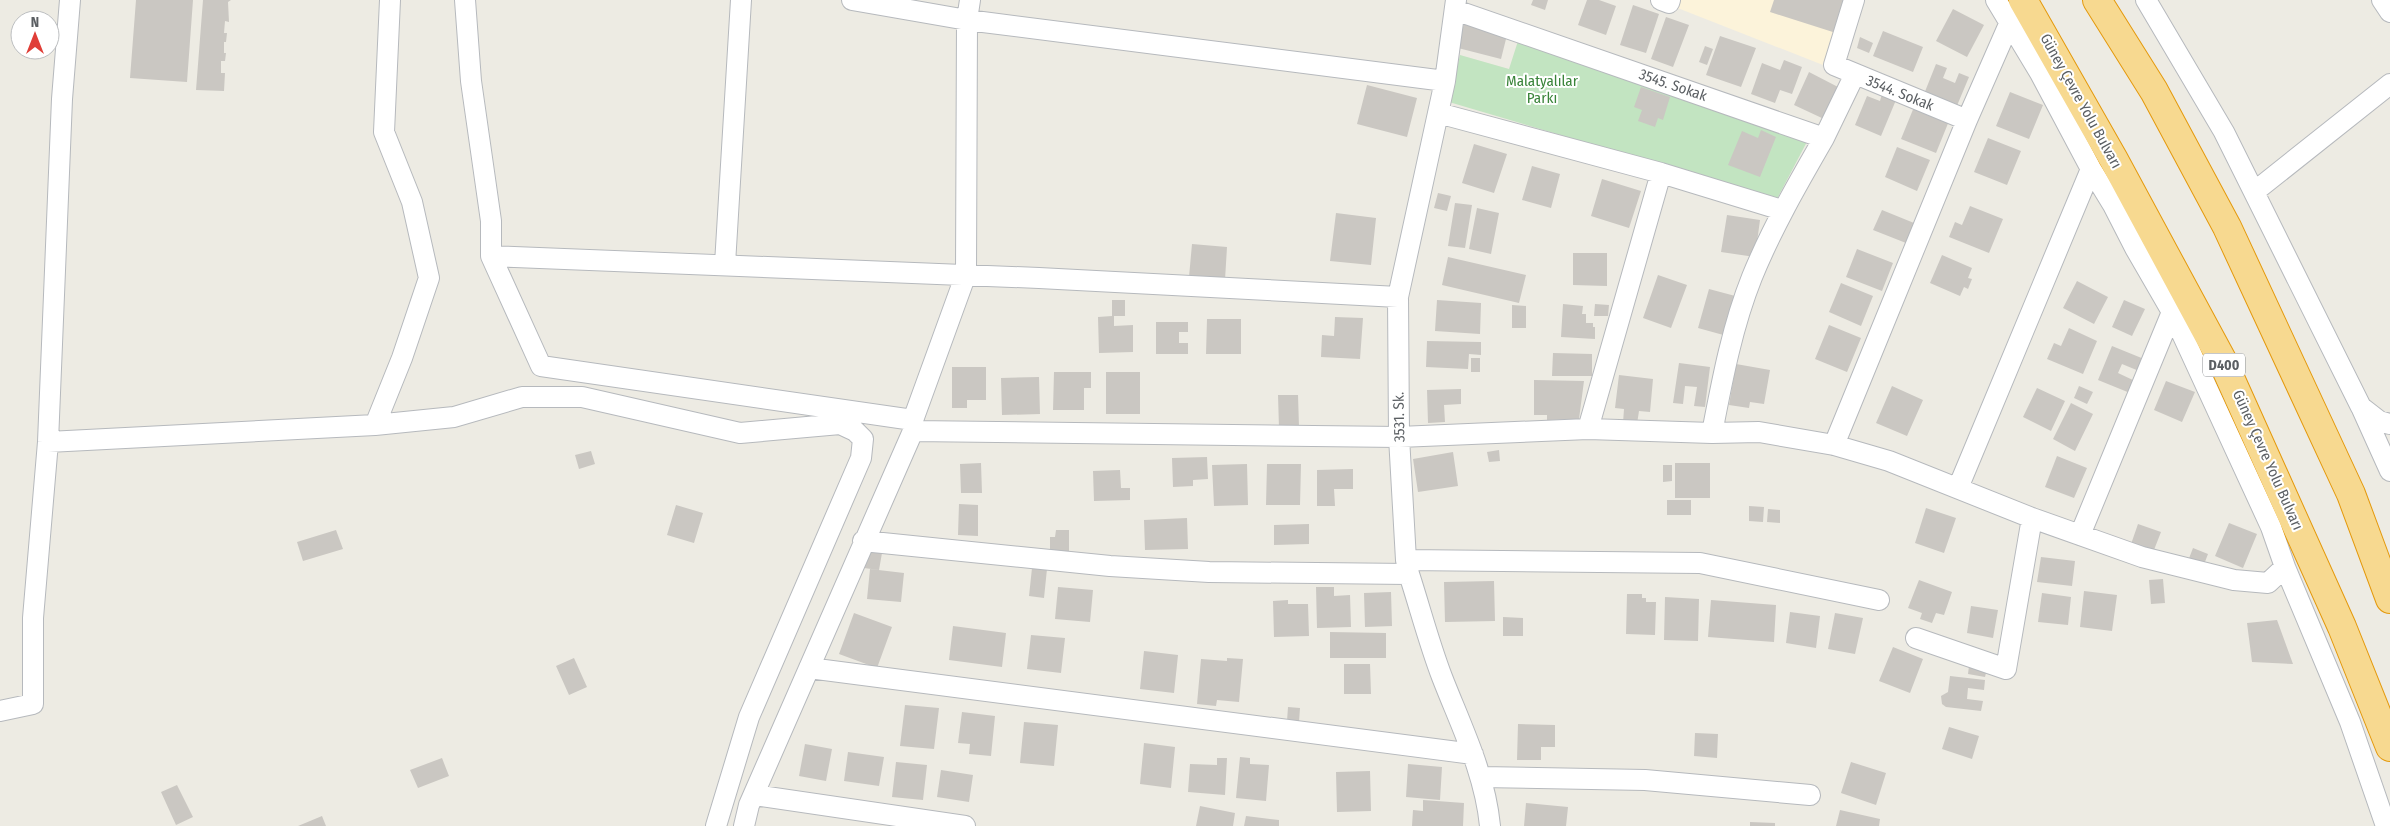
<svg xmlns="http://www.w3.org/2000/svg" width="2390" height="826" font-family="'Fira Sans Condensed',sans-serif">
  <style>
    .commercial { fill: #fcf3da }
    .green { fill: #c2e4c1 }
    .building { fill: #cac7c2 }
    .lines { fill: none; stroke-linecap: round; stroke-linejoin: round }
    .minor-casing { stroke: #b6b9bd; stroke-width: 22 }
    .highway-casing { stroke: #e4990c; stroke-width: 30 }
    .minor { stroke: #fff; stroke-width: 20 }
    .highway { stroke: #f7d990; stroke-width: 28 }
    .labels { text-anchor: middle; stroke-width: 4; stroke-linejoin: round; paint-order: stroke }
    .shield { fill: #fff; stroke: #8c8f92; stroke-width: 1 }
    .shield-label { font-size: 14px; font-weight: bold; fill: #5b5f63 }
    .park-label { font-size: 15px; fill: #3a843a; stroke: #fff }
    .street-label { font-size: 15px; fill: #5b5f63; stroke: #fff }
  </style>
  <rect width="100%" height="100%" fill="#edebe3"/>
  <!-- commercial -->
  <path class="commercial" d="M1678,0H1847L1823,65L1675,7Z"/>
  <!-- green -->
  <path class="green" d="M1518,41L1810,136L1777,199L1449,102L1460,55L1509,69Z"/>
  <!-- building -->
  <path class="building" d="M136,0H193L187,82L130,78Z
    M203,0H231L228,2L229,22L225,21L224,33H227L226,42H224V53H226L225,61H221V73H225L224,91L196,90Z
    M1533,0H1548L1545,10L1531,5Z
    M1587,0H1599L1616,6L1606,35L1578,25Z
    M1774,0H1845L1836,33L1770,12Z
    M1633,5L1659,14L1646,53L1620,45Z
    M1953,9L1984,25L1967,57L1936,41Z
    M1666,17L1689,25L1673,67L1651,59Z
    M1465,19L1508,31L1501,59L1458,48Z
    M1883,31L1923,47L1913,72L1873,56Z
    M1720,36L1756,48L1741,87L1706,75Z
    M1860,37L1873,43L1869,53L1857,48Z
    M1705,46L1713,49L1707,65L1699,62Z
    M1784,60L1802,67L1792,94L1780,90L1775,103L1751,94L1762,63L1780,70Z
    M1936,64L1947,68L1943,78L1955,83L1959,73L1969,77L1956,108L1924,94Z
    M1809,72L1838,87L1824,119L1794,105Z
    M1367,85L1417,98L1407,137L1357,124Z
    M1641,87L1670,97L1663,120L1658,118L1655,127L1638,121L1642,110L1634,107Z
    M2010,92L2043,105L2029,139L1996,126Z
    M1882,94L1896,100L1881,136L1855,125L1867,96L1880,101Z
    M1914,107L1949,121L1936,153L1901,139Z
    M1761,130L1776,137L1760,177L1728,165L1742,131L1758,138Z
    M1988,138L2021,151L2007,185L1974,172Z
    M1474,144L1507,154L1494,193L1462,183Z
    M1897,147L1930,160L1917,191L1885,177Z
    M1532,166L1560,174L1551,208L1522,200Z
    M1602,179L1641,191L1629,228L1591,216Z
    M1438,193L1451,196L1447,211L1434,208Z
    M1455,203L1472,205L1465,248L1448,246Z
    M1970,206L2003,219L1989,253L1949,237L1955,222L1962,225Z
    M1477,208L1499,213L1491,254L1469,249Z
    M1882,210L1914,223L1906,243L1873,230Z
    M1336,213L1376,218L1371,265L1330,261Z
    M1727,215L1760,220L1755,257L1721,252Z
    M1192,244L1227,247L1225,280L1189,277Z
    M1857,249L1893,263L1882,291L1846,277Z
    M1573,253H1607V286L1573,285Z
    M1942,255L1972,268L1968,278L1972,279L1968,289L1964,287L1960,296L1930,283Z
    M1448,257L1526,275L1519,303L1442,285Z
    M1658,275L1687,285L1671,328L1643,318Z
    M2077,281L2108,297L2094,324L2063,308Z
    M1841,283L1873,296L1861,326L1829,312Z
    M1709,289L1739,297L1727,336L1698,328Z
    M1112,300H1125V316H1114V326L1133,325V352L1099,353L1098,317L1112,316Z
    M1437,300L1481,303L1480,334L1435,331Z
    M2124,300L2145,309L2132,336L2112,327Z
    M1563,304L1583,306L1582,314H1586V323H1593V327H1595V339L1561,337Z
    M1595,304L1609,305L1608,316H1594Z
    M1512,305L1526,306V328H1512Z
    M1335,317L1363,318L1360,359L1321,357L1322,335L1334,336Z
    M1207,319H1241V354H1206Z
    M1156,322H1188V332H1179V343H1188V354H1156Z
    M1829,325L1861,338L1847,372L1815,359Z
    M2069,328L2097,341L2083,374L2047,359L2054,343L2061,346Z
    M1427,341L1481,342V355L1469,354L1468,369L1426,367Z
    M2112,346L2144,359L2139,371L2122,364L2118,373L2135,381L2130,393L2098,380Z
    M1553,353L1592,354V376H1552Z
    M1471,358H1480V372H1471Z
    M1679,363L1710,367L1705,407L1694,406L1697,387L1685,386L1683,404L1673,403Z
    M1736,364L1770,370L1764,404L1750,402L1749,408L1729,405Z
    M952,367H986V400H967V408H952Z
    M1054,372H1091V388H1084V410H1053Z
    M1106,372H1140V414H1106Z
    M1619,375L1653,379L1650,412L1639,411L1637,424L1623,423L1624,409L1615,408Z
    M1039,377L1040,414L1002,415L1001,378Z
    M1534,380L1584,381L1579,419L1547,420V415H1534Z
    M2166,381L2195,392L2182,422L2154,410Z
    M1892,386L1923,400L1907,436L1876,423Z
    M2079,386L2093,392L2087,404L2074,398Z
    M2037,388L2065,401L2051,431L2023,417Z
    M1461,389V404L1444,405L1445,422L1428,423L1427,390Z
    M1278,395H1298L1299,427L1279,428Z
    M2071,403L2093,414L2075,451L2053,439Z
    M1499,450L1500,461L1489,462L1487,452Z
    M591,451L595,464L579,469L575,455Z
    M1453,452L1458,486L1418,492L1413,459Z
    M2057,456L2087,468L2074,498L2045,487Z
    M1207,457L1208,479L1193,480V486L1173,487L1172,458Z
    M981,463L982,493H961L960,464Z
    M1675,463H1710V498H1675Z
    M1247,464L1248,505L1214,506L1212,465Z
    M1267,464H1301L1300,505H1266Z
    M1663,465H1672V481L1663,482Z
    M1353,469V489H1334L1335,506H1317V470Z
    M1120,470L1121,488H1130V500L1094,501L1093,471Z
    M1667,500H1691V515H1667Z
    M959,504L978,505V536L958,535Z
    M676,505L703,513L694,543L667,535Z
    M1749,506L1764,507L1763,522L1749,521Z
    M1926,508L1956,518L1944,553L1915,543Z
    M1768,509L1780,510V523L1767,522Z
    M1187,518L1188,549L1145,550L1144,520Z
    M2229,523L2257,534L2243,568L2215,556Z
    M1309,524V544L1274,545V525Z
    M2138,524L2161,532L2152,555L2130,547Z
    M336,530L343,549L303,561L297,542Z
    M1056,530H1069V553H1050V537H1055Z
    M2193,548L2208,554L2203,567L2188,561Z
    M867,551L882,553L879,570L864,568Z
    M2041,557L2075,561L2072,586L2037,582Z
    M1032,568L1047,569L1044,598L1029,596Z
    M870,569L904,573L901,602L867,599Z
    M2163,579L2165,603L2151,604L2149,580Z
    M1919,580L1952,592L1944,615L1936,613L1932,623L1920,619L1922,613L1908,608Z
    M1494,581L1495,621L1445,622L1444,582Z
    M1058,587L1093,590L1090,622L1055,619Z
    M1316,587H1334V596L1350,595L1351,627L1317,628Z
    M2084,591L2117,595L2112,631L2080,627Z
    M1391,592L1392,626L1365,627L1364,593Z
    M2042,593L2071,597L2068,625L2038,622Z
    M1627,594H1642V598H1646V602H1656L1655,635L1626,634Z
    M1665,597L1699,599L1698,641L1664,640Z
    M1288,600V604H1308L1309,636L1274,637L1273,601Z
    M1711,600L1776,605L1774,642L1708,637Z
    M1971,606L1998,610L1993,638L1967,633Z
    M1790,612L1820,616L1816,648L1786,643Z
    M854,613L892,627L877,668L839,654Z
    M1835,613L1863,618L1855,654L1828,649Z
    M1503,617L1523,618V636H1503Z
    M2277,620L2293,664L2252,662L2247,623Z
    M953,626L1006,633L1002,667L949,660Z
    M1330,632L1386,633V658H1330Z
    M1031,635L1065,638L1061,673L1027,669Z
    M1893,647L1923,659L1910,693L1879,681Z
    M1144,651L1178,655L1174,693L1140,689Z
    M574,658L587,687L569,695L556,666Z
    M1227,658L1243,659L1239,702L1217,700L1216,706L1197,704L1201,659L1227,661Z
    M1344,664H1370L1371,694H1344Z
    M1969,666L1987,669L1985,677L1968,674Z
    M1950,676L1985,680L1984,690L1968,688L1967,699L1983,701L1981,711L1946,707L1942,704L1941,696L1948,692Z
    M905,705L939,708L934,749L900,746Z
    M1288,707L1300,708L1299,722L1287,721Z
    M962,712L995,716L991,756L969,754L970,744L958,743Z
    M1024,722L1058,725L1054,766L1020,763Z
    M1518,724L1555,725V747H1541V760H1517Z
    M1949,727L1979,736L1972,759L1942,749Z
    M1695,733L1718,734L1717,758L1694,756Z
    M1144,743L1175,747L1171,788L1140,784Z
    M805,744L832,749L826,781L799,776Z
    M848,752L884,757L879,786L844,781Z
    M1240,757L1250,758V764L1269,765L1266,801L1236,798Z
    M442,758L449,776L418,788L410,770Z
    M1217,758H1227L1225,795L1188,792L1190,764L1217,765Z
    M896,762L927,765L923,800L892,797Z
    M1851,762L1886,773L1876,805L1841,793Z
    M1408,764L1442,767L1440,800L1406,797Z
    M941,770L973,775L969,802L937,797Z
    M1370,771L1371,811L1337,812L1336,772Z
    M177,785L193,817L176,825L161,792Z
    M1423,800L1464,803L1463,826H1412L1413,810L1423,811Z
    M1526,803L1568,807L1566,826H1524Z
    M1200,806L1235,813L1233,826H1196Z
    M1840,810L1880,819L1879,826H1836Z
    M322,816L326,826H298Z
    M1246,816L1279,820V826H1244Z
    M1750,822L1775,823V826H1750Z"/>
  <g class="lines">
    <!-- minor casing -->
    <g class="minor-casing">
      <path id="minor" d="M465,0L471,81L491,221V256L541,366L913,420V431L749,805L744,826
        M852,0L967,20L1445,81
        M1456,0L1445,81L1398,297L1399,437L1406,560L1409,574C1420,608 1429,643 1442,677C1461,726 1485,773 1490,826
        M1661,0L1669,3L1670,0
        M1854,0L1834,65L1967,120
        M2146,0L2224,132L2361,407L2379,421L2390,424
        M2382,0L2390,12
        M1455,10L1824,138L1855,74
        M1438,113L1661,173L1782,210
        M2254,192L2390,84
        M491,256L1039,278L1398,297
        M725,264L741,0
        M2362,409L2390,471
        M913,420L966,274L967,20L970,0
        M375,425L402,358L429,278L412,202L384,132L390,0
        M1588,429L1661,173
        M913,431L1399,437L1588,429L1712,433L1759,432L1834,445L1889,461L2032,518L2142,557L2234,580L2268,583L2285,567L2271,527L2172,312L2135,248L2113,205L2091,169L2040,73L1996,0
        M1712,433C1722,381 1732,327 1752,277C1772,228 1798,183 1824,138
        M48,442L375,425L454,417L522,397H582L740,433L840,424L855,431L863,439L861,458L749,717L716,826
        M1834,445L1967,120L2010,22
        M1958,488L2091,169
        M2080,535L2172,312
        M863,541L1110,566L1209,572L1409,574
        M1406,560L1700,563L1879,600
        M2285,567L2350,722L2386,826
        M1916,638L2006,669L2032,518
        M809,668L1473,754
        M0,711L33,704V618L48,442L62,99L70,0
        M1481,777L1645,780L1810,795
        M754,795L965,826"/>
    </g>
    <!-- highway casing -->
    <g class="highway-casing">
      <path id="highway" d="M2023,0L2114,160L2222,360L2342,627L2390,747
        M2097,0L2154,91L2227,227L2351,494L2390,599"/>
    </g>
    <!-- minor -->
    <use href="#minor" class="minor"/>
    <!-- highway -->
    <use href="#highway" class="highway"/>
  </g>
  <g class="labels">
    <!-- shield labels -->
    <rect class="shield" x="2203" y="353.5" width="42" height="23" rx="4"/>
    <g class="shield-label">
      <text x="2224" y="370">D400</text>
    </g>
    <!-- park labels -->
    <g class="park-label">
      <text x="1542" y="86">Malatyalılar<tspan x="1542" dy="17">Parkı</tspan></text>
    </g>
    <!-- street labels -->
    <g class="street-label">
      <text transform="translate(1673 85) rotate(19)" y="5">3545. Sokak</text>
      <text transform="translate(1900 93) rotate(22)" y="5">3544. Sokak</text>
      <text transform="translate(2081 101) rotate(61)" y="5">Güney Çevre Yolu Bulvarı</text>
      <text transform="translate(1399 417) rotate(-91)" y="5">3531. Sk.</text>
      <text transform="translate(2268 460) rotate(66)" y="5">Güney Çevre Yolu Bulvarı</text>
    </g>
  </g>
  <!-- north arrow -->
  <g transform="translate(35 35)"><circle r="24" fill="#ffffff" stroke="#bdbfc1"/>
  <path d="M0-4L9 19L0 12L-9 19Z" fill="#e03e37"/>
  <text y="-8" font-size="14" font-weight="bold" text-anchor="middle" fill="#5b5f63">N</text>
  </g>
</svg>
